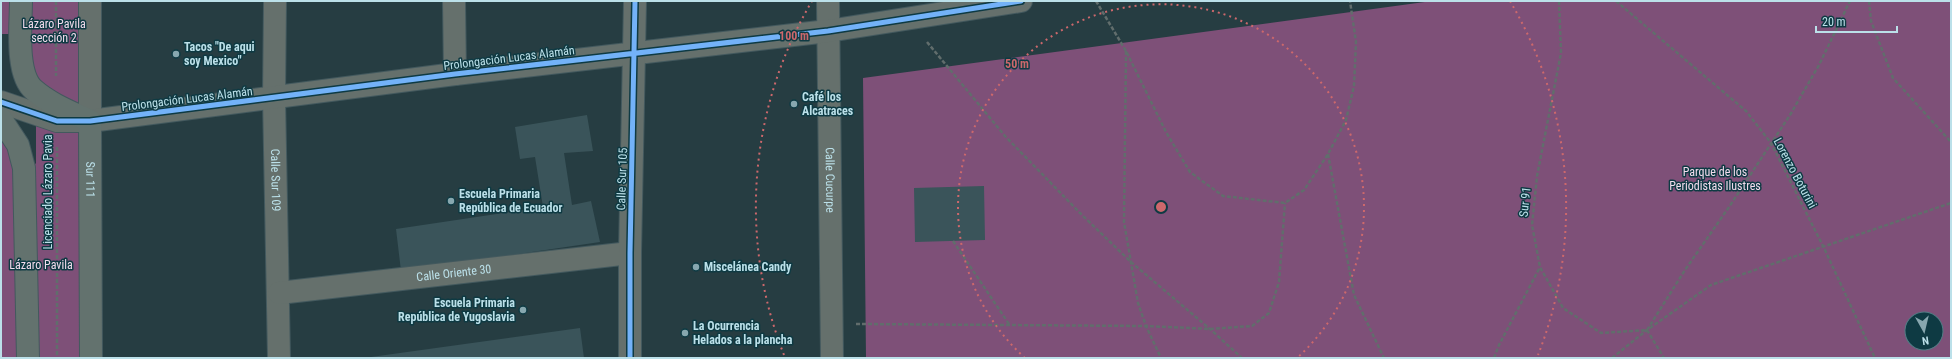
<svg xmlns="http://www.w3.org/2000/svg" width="1952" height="359" font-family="'Roboto Condensed',sans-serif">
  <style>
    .green { fill: #7e5078; fill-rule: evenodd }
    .building { fill: #3a545a }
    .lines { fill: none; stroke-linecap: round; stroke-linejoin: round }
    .street-casing { stroke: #43595e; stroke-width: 24 }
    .secondary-casing { stroke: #43595e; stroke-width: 24 }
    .path { stroke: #616d6c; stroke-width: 2.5; stroke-dasharray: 4 2; stroke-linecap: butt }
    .street { stroke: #65706c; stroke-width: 22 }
    .secondary { stroke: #63726e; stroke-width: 22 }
    .cycleway-casing { stroke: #0e3a43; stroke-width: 8 }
    .cycleway { stroke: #73b2f8; stroke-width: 5 }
    .ring { fill: none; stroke: #cd686c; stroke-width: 2; stroke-dasharray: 2 4 }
    .poi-dot { fill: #87a7af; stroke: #0e3a43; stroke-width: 1.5 }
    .labels { text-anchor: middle; stroke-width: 3; stroke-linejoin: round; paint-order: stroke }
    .park-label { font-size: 12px; fill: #f3dced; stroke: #0e3a43 }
    .poi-label { font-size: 12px; font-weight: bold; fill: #bbe0e9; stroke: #0e3a43; text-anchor: start }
    .street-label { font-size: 12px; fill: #bbe0e9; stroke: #0e3a43 }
    .centre { fill: #cd686c; stroke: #0e3a43; stroke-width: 2 }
    .ring-label { font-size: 12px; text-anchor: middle; font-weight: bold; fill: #cd686c; stroke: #0e3a43; stroke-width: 3; stroke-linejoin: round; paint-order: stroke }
  </style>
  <rect width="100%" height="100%" fill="#263d42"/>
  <!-- green -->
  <path class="green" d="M1,1H10V34H1Z
    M30,1H78L80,358H1V140L36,164V73L30,61Z
    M1432,1H1951V358H866L863,78ZM1912,319H1936V343H1912Z"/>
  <!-- building -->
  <path class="building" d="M587,115L593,151L564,153L572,205L591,201L600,242L401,271L396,229L543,207L535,157L520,159L515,127Z
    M984,186L985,240L915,242L914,188Z
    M580,328L584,358H371V357Z"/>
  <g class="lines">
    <!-- street casing -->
    <g class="street-casing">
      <g id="street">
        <path d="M90,1V121"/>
        <path id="s1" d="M275,1L274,98L279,358"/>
        <path d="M454,1L455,74"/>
        <path id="s2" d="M828,1L832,358"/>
        <path d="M1,102L57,121H90L455,74L828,31L1021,1"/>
        <path id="s3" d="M279,293L630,253"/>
        <path d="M630,358V253L635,1"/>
      </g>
    </g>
    <!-- secondary casing -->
    <g class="secondary-casing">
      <g id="secondary">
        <path id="s4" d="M21,1C21,24 15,74 34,90C50,104 71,112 90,121L91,358"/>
        <path d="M1,119L18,145L24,168L28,358"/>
      </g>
    </g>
    <!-- path -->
    <path class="path" d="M56,1V76
      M1096,1L1126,51L1166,132L1190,172L1223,196L1285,203L1304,190L1328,154L1346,120L1354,86L1356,42L1350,1
      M1559,1L1561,53L1537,176L1532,225L1540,267L1563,308L1601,333L1647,330
      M1616,1L1746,111L1771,143L1824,248L1875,358
      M1869,1L1871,21L1893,78L1951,142
      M927,42L1005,136L1082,215L1131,262L1210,329L1242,358
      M1126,51L1124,222L1138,303L1146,326L1161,358
      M57,147V358
      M1328,154L1354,295L1384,358
      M953,241L1009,324
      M856,324L1146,326L1210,329L1252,326L1269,313L1279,282L1285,203
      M1647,330L1685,270L1729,207L1790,115L1819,65L1850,1
      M1647,330L1664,358
      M1494,358L1499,345L1540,267
      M1612,358L1647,330L1711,285L1951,203"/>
    <!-- street -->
    <use href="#street" class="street"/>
    <!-- secondary -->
    <use href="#secondary" class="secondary"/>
    <!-- cycleway casing -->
    <g class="cycleway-casing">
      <path id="cycleway" d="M1,102L57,121H90L455,74L828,31L1021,1
        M630,358V253L635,1"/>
    </g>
    <!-- cycleway -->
    <use href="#cycleway" class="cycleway"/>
  </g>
  <!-- distance rings -->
  <g class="ring">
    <path d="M1025 358A203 203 0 1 1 1297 358"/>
    <path d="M784 355A405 405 0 0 1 812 1M1510 1A405 405 0 0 1 1538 355"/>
  </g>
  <!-- markers -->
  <g class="poi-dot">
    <circle cx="176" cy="54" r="4"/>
    <circle cx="794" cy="104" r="4"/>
    <circle cx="451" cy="201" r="4"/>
    <circle cx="696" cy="267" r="4"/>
    <circle cx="523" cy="310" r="4"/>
    <circle cx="685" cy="333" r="4"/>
  </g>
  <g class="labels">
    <!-- park labels -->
    <g class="park-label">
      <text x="54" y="28">Lázaro Pavila<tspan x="54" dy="14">sección 2</tspan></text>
      <text x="1715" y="176">Parque de los<tspan x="1715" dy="14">Periodistas Ilustres</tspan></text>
      <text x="41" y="269">Lázaro Pavila</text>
    </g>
    <!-- poi labels -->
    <g class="poi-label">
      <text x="184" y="51">Tacos "De aqui<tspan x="184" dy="14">soy Mexico"</tspan></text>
      <text x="802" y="101">Café los<tspan x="802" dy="14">Alcatraces</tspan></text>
      <text x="459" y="198">Escuela Primaria<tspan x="459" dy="14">República de Ecuador</tspan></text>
      <text x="704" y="271">Miscelánea Candy</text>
      <text x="515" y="307" text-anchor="end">Escuela Primaria<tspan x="515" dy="14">República de Yugoslavia</tspan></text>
      <text x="693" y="330">La Ocurrencia<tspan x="693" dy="14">Helados a la plancha</tspan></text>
    </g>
    <!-- street labels -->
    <g class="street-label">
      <text transform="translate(509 58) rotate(-7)" y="4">Prolongación Lucas Alamán</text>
      <text transform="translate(187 99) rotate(-7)" y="4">Prolongación Lucas Alamán</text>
      <text transform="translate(1795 173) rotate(62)" y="4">Lorenzo Boturini</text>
      <text transform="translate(622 179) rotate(-88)" y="4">Calle Sur 105</text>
      <text dy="4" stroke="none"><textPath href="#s4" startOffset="215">Sur 111</textPath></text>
      <text dy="4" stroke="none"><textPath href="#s1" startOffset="179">Calle Sur 109</textPath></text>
      <text dy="4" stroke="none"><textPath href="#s2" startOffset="179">Calle Cucurpe</textPath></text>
      <text transform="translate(48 192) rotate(-90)" y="4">Licenciado Lázaro Pavia</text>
      <text transform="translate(1525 202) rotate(-84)" y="4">Sur 91</text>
      <text dy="4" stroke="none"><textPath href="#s3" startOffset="176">Calle Oriente 30</textPath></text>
    </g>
  </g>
  <circle cx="1161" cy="207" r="6" class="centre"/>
  <g class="ring-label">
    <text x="794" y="40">100 m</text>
    <text x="1017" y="68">50 m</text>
  </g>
  <!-- border -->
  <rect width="1952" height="359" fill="none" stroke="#bbe0e9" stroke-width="4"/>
  <!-- north arrow -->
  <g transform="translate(1924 331) rotate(172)"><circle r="19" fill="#0e3a43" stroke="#537c85"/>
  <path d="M0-3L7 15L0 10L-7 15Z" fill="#87a7af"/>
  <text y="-6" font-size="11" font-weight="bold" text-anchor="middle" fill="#bbe0e9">N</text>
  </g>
  <!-- scale -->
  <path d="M1816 26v6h81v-6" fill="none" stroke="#bbe0e9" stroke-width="2"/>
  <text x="1822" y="26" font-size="12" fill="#bbe0e9" stroke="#0e3a43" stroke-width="3" paint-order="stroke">20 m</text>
</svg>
